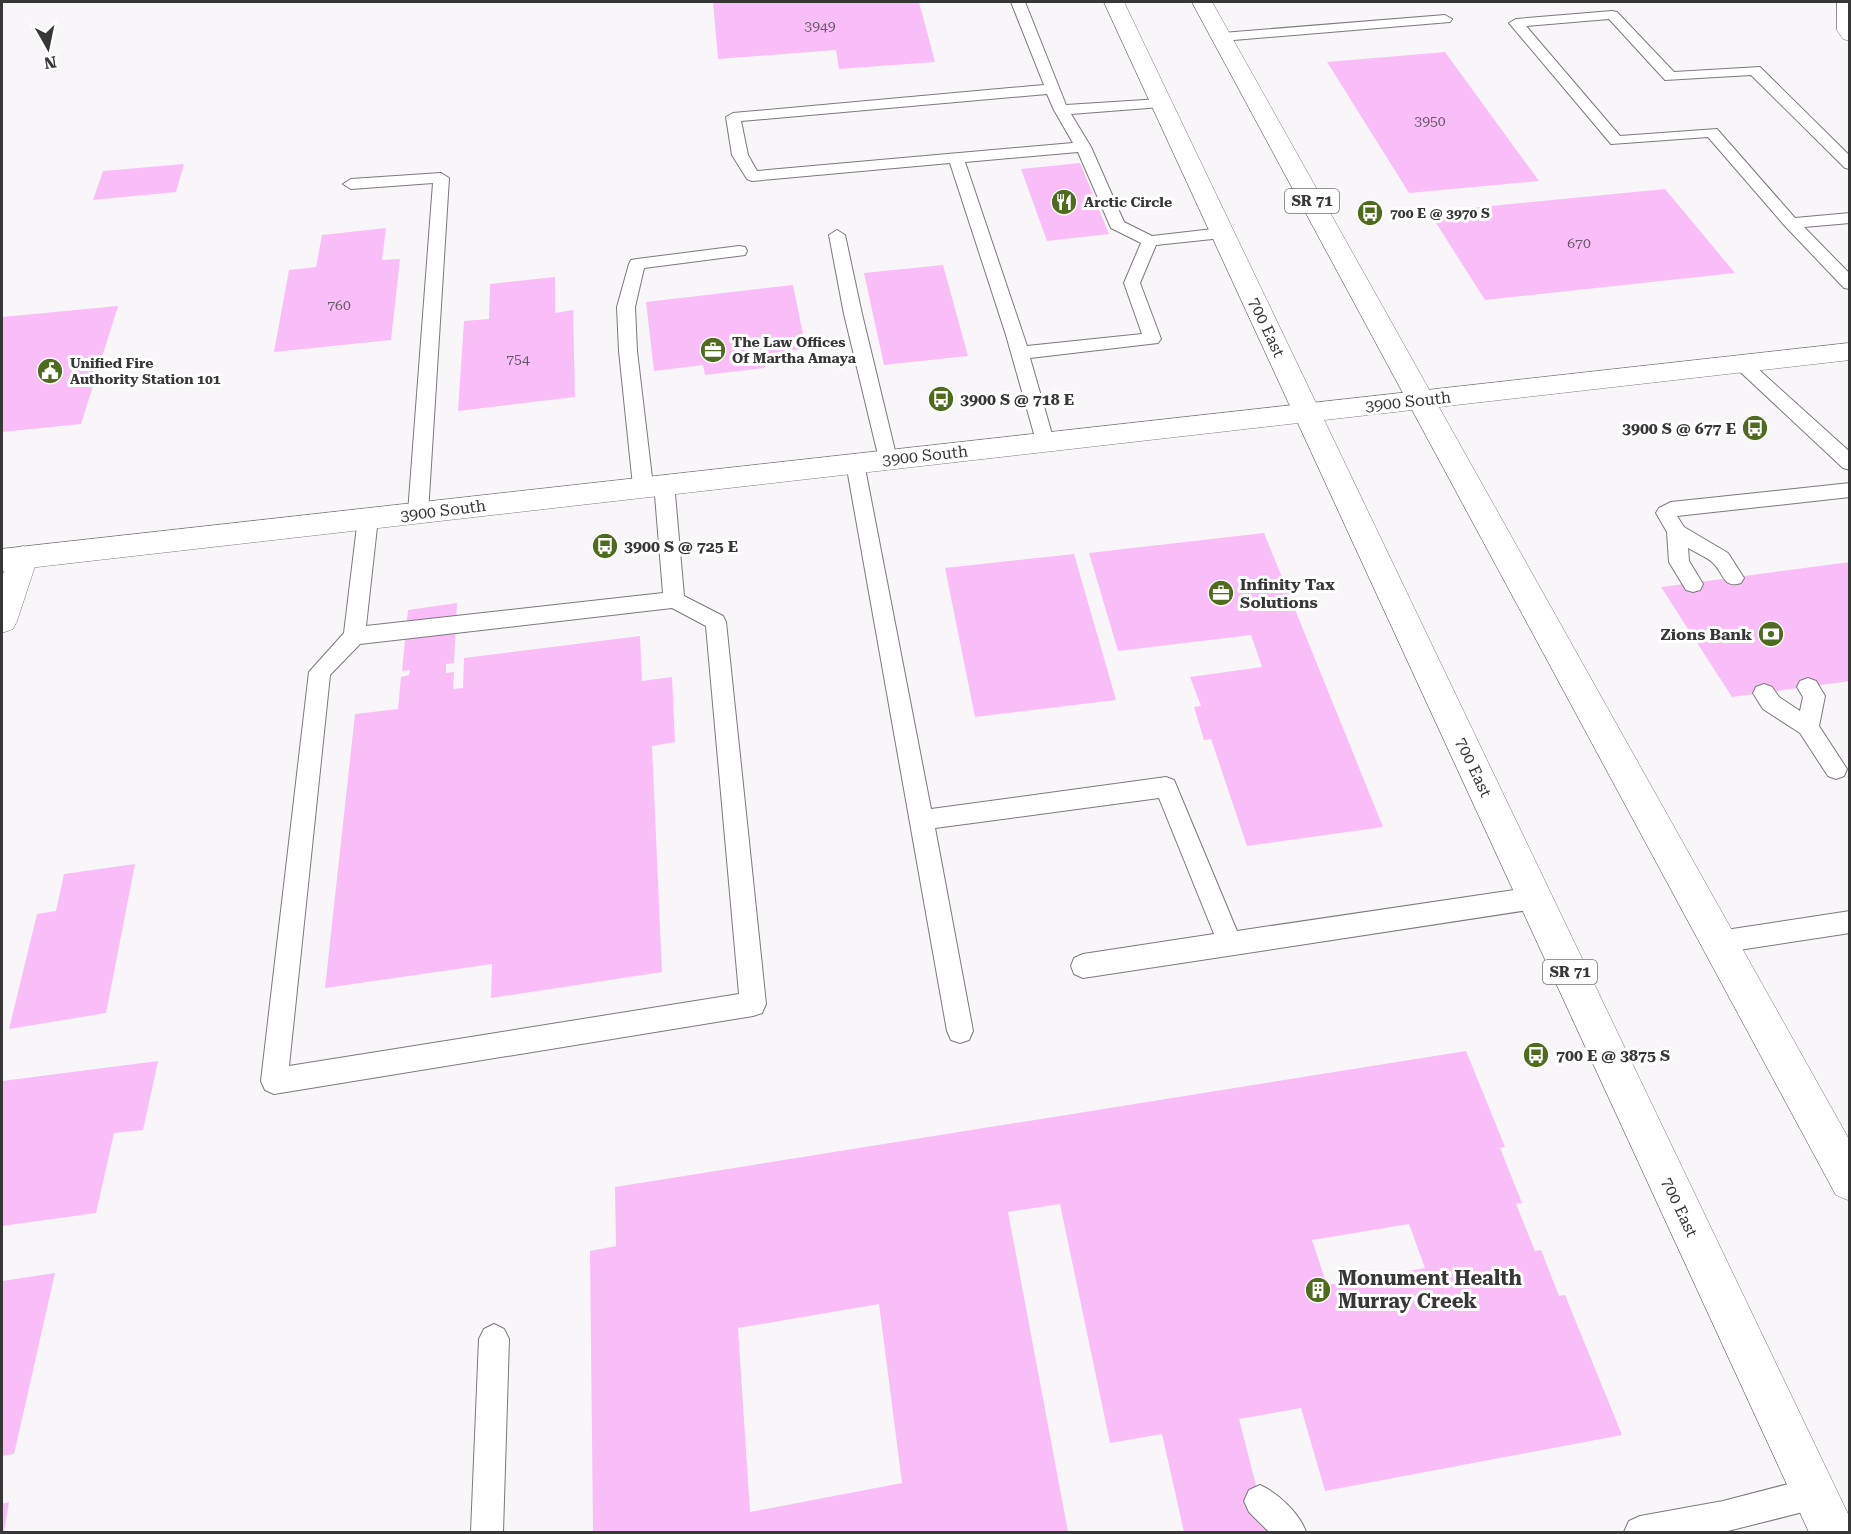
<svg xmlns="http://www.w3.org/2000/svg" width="1851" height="1534" font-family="'Roboto Serif',serif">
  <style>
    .building { fill: #f9bef8; fill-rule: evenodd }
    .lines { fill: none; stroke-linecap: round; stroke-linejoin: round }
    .service-casing { stroke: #7b797b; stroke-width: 2 }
    .minor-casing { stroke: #7b797b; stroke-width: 1 }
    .secondary-casing { stroke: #7b797b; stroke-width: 1 }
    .primary-casing { stroke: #7b797b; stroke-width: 1 }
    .service { fill: #fff; fill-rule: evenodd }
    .minor { fill: #fff; fill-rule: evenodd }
    .secondary { fill: #fff; fill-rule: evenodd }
    .primary { fill: #fff; fill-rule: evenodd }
    .labels { text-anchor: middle; stroke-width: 6; stroke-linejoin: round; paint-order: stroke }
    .number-label { font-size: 14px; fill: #685968 }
    .far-poi-label { font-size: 14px; font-weight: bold; fill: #383738; stroke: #fff; text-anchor: start }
    .shield { fill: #fff; stroke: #747374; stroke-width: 1.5 }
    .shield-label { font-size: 15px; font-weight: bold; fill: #383738 }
    .street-label { font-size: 16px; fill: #383738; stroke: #fff }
    .poi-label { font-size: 16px; font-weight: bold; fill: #383738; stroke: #fff; text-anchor: start }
    .near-poi-label { font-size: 20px; font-weight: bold; fill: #383738; stroke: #fff; text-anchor: start }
  </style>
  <rect width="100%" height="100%" fill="#f9f6f9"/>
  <!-- building -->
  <path class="building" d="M713,2H919L935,62L839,69L836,50L718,59Z
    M1445,52L1539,181L1409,193L1327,62Z
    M1080,163L1109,234L1047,241L1021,169Z
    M184,164L176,192L93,200L103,171Z
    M1665,189L1735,273L1485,300L1429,212Z
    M386,228L382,260L400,259L391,340L274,352L289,270L316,267L322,235Z
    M943,265L968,356L884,365L864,273Z
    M555,277V313L573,310L575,397L458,411L464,321L489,319L490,284Z
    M793,285L806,349L763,354L765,368L705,375L703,365L654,371L646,302Z
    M118,306L81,424L2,432V317Z
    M1264,533L1383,827L1247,846L1211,739L1204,740L1194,707L1201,706L1190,677L1262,667L1251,635L1118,651L1089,553Z
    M1074,554L1116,700L975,717L945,568Z
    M1850,562V681L1732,697L1661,587Z
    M457,603L454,663L446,664V673L454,672L453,689L463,688L464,658L640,636L642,681L672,677L675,742L652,746L662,972L491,998L492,964L325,988L355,714L398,709L401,677L409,675L410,670L402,671L408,610Z
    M135,864L106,1013L9,1029L37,914L56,911L64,874Z
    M1466,1051L1505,1147L1500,1148L1522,1203L1516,1204L1535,1251L1541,1250L1559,1296L1565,1295L1622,1435L1325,1491L1301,1408L1239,1419L1268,1532H1184L1162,1434L1110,1443L1060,1204L1008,1212L1068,1532H593L590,1251L616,1246L615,1187ZM1409,1224L1425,1268L1327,1285L1312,1240ZM879,1304L902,1483L750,1512L738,1328Z
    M158,1061L143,1130L114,1133L96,1213L2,1226V1081Z
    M55,1273L14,1454L2,1456V1281Z
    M9,1502L4,1532H2V1504Z"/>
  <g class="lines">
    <!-- service casing -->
    <g class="service-casing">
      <path id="service" d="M1011,2H1025L1066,105L1161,99L1168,103L1161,107L1071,114L1091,147L1124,222L1152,236L1222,228L1230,233L1222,238L1156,245L1140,283L1161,339L1158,343L1030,358L1054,441L1052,446L1045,448L1038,446L1036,441L1006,335L950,163L752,181L747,179L732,155L726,117L733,113L1044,85ZM1047,94L1054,110L1073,143L757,171L748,155L741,121ZM1078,152L1111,228L1141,243L1124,283L1142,334L1027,346L965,162Z
        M1612,11L1617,12L1674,72L1760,67L1850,156V169L1845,168L1751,75L1665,80L1609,19L1526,26L1620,136L1717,129L1795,218L1850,213V223L1804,227L1850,274V289L1844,288L1785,226L1708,137L1611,144L1509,23L1516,19Z
        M1445,15L1452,19L1450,22L1222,41L1215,37L1222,33Z
        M441,173L449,178L428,513L425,518L418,520L411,518L408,513L433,183L351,189L343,184L351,179Z
        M837,230L845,235L862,314L897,459L895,464L888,466L881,464L879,459L844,314L829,235Z
        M739,246L745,247L747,251L745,255L644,268L635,307L637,351L653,486L650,491L643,493L636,491L633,486L619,351L617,307L629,264L631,260L637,259Z
        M1741,357L1747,359L1850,452V470L1843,468L1735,367L1732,363L1735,359Z
        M855,456L862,458L864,463L931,809L1166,777L1174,780L1237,931L1535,887L1544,890L1547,898L1544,906L1535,909L1083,978L1074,974L1071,966L1074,958L1083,954L1214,934L1159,798L935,828L973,1031L969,1040L960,1043L951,1040L947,1031L846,463L848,458Z
        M664,476L671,478L674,483L684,596L723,616L726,622L766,1004L762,1013L753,1016L274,1094L265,1090L261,1081L309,672L344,633L358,518L361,513L368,511L375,513L378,518L366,626L663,593L654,483L657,478ZM672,608L706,626L739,994L289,1066L330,675L360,644Z
        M1850,483V497L1677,516L1684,527L1728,553L1744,578L1741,583C1723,589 1724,573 1713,563C1707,557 1696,553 1688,548L1689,561L1703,584L1700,590L1693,592L1686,590L1669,562L1667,532L1656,513L1659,508L1671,502Z
        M1808,678L1816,681L1825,696L1819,726L1847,769L1844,776L1836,779L1828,776L1800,733L1763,709L1753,693L1756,687L1764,684L1772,687L1779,697L1800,711L1803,697L1797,687L1800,681Z
        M1850,911V933L1719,953L1710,950L1707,942L1710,934L1719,931Z
        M494,1324L504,1329L509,1339L503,1532H471L479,1339L484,1329Z
        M1815,1477L1826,1482L1831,1493L1826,1504L1815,1509L1724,1532H1624L1629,1521L1640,1516L1723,1501Z
        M1260,1485C1278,1493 1300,1514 1306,1532H1269L1249,1512L1244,1501L1249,1490Z"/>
    </g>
    <!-- minor casing -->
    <g class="minor-casing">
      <path id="minor" d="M1837,2H1850V41L1843,39L1837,30Z
        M23,546L33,549L38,557L17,621L13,629L2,633V577L13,549Z"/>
    </g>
    <!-- secondary casing -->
    <g class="secondary-casing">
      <path id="secondary" d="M1850,343V360L2,571V549Z"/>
    </g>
    <!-- primary casing -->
    <g class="primary-casing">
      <path id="primary" d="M1104,2H1124L1849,1516L1850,1532H1809Z
        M1192,2H1212L1850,1141V1201L1836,1195Z"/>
    </g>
    <!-- service -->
    <use href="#service" class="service"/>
    <!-- minor -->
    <use href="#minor" class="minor"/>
    <!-- secondary -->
    <use href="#secondary" class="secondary"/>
    <!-- primary -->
    <use href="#primary" class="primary"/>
  </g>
  <!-- icons -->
  <defs>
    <g id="restaurant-disc" transform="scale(1.35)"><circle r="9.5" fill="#4f6b1e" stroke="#fff"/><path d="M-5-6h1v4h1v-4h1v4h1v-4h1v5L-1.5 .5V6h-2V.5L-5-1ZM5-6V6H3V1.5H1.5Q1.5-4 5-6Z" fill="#fff"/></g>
    <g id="bus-disc" transform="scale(1.35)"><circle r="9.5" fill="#4f6b1e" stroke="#fff"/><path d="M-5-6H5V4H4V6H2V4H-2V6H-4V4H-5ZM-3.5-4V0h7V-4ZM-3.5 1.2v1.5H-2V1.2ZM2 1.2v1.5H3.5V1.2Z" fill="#fff"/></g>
    <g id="office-disc" transform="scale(1.35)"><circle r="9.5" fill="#4f6b1e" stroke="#fff"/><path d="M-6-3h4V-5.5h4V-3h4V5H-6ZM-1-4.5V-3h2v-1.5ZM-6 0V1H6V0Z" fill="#fff"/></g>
    <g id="civic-disc" transform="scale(1.35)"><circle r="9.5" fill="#4f6b1e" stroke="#fff"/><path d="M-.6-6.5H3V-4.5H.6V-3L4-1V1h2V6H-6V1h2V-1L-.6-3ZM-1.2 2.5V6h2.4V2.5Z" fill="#fff"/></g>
    <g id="bank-disc" transform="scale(1.35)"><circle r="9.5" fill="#4f6b1e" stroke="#fff"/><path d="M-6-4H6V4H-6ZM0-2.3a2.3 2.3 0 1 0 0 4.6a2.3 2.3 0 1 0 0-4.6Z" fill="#fff"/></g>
    <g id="building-disc" transform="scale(1.35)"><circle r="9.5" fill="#4f6b1e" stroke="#fff"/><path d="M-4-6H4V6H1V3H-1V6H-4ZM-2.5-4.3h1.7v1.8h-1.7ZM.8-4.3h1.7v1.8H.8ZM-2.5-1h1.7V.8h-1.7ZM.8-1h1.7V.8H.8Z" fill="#fff"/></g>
  </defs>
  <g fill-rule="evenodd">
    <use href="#restaurant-disc" x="1064" y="202"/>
    <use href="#bus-disc" x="1370" y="213"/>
    <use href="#office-disc" x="713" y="350"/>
    <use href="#civic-disc" x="50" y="371"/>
    <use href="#bus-disc" x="941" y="399"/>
    <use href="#bus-disc" x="1755" y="428"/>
    <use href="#bus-disc" x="605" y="546"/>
    <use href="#office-disc" x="1221" y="593"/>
    <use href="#bank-disc" x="1771" y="634"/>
    <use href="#bus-disc" x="1536" y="1055"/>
    <use href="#building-disc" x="1318" y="1290"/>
  </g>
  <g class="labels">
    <!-- number labels -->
    <g class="number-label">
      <text x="820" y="31">3949</text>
      <text x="1430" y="126">3950</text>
      <text x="1579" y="248">670</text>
      <text x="339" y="310">760</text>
      <text x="518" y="364">754</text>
    </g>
    <!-- far-poi labels -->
    <g class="far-poi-label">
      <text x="1084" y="207">Arctic Circle</text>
      <text x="1390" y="218">700 E @ 3970 S</text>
      <text x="732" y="347">The Law Offices<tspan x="732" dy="16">Of Martha Amaya</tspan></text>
      <text x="70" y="368">Unified Fire<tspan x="70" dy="16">Authority Station 101</tspan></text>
    </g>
    <!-- shield labels -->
    <g class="shield">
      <rect x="1285" y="189" width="54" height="24" rx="4.5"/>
      <rect x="1543" y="960" width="54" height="24" rx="4.5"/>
    </g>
    <g class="shield-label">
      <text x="1312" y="206">SR 71</text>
      <text x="1570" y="977">SR 71</text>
    </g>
    <!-- street labels -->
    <g class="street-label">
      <text transform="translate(1267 327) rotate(65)" y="6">700 East</text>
      <text transform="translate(1408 401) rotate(-6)" y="6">3900 South</text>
      <text transform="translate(925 455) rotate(-6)" y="6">3900 South</text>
      <text transform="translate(443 510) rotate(-7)" y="6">3900 South</text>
      <text transform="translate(1474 767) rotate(65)" y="6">700 East</text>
      <text transform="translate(1680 1207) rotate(65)" y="6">700 East</text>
    </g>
    <!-- poi labels -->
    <g class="poi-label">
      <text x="960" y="405">3900 S @ 718 E</text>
      <text x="1736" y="434" text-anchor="end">3900 S @ 677 E</text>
      <text x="624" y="552">3900 S @ 725 E</text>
      <text x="1240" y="590">Infinity Tax<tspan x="1240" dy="18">Solutions</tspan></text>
      <text x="1752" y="640" text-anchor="end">Zions Bank</text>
      <text x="1556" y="1061">700 E @ 3875 S</text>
    </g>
    <!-- near-poi labels -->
    <g class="near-poi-label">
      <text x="1338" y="1285">Monument Health<tspan x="1338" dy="23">Murray Creek</tspan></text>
    </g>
  </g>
  <!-- border -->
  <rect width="1851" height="1534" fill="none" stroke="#383738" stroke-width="6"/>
  <!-- north arrow -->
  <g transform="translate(48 48) rotate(171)" stroke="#ffffff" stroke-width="4.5" paint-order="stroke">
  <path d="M0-4.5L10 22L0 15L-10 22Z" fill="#383738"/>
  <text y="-9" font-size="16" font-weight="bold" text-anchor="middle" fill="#383738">N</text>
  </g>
</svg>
